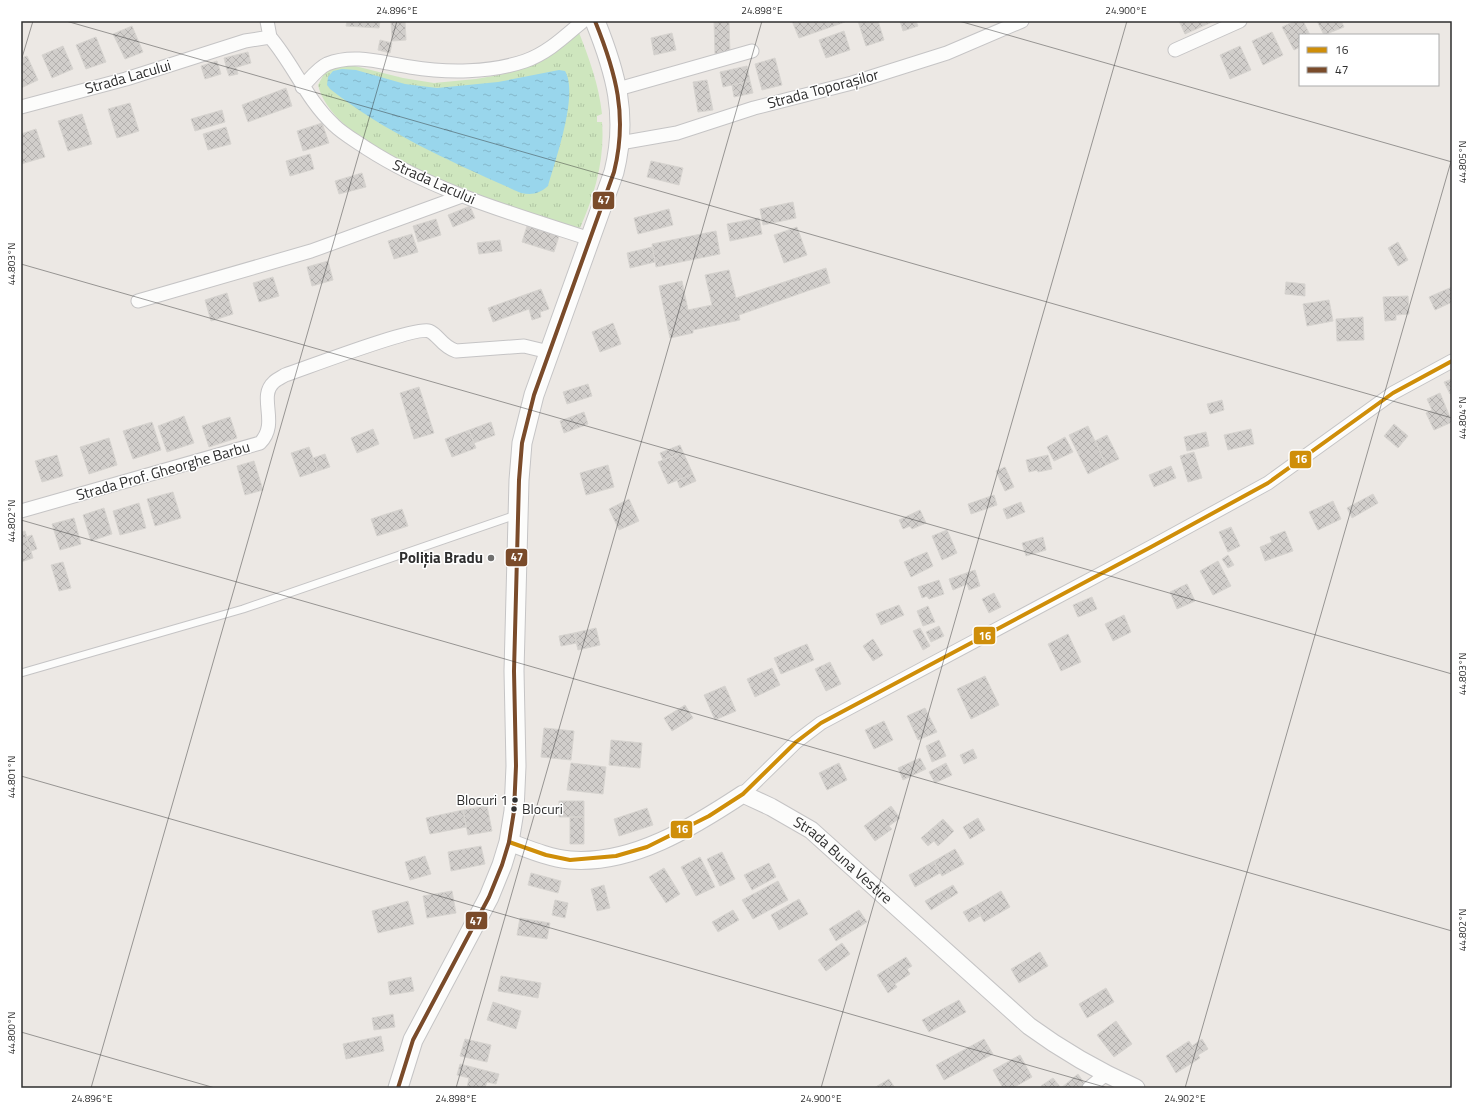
<svg xmlns="http://www.w3.org/2000/svg" width="1473" height="1109" font-family="'Titillium Web',sans-serif">
  <style>
    .grass { fill: url(#grass-tufts) }
    .water { fill: url(#water-ripples) }
    .building { fill: url(#building-cross-hatch); stroke: #d7d4d0 }
    .lines { fill: none; stroke-linecap: round; stroke-linejoin: round }
    .service-casing { stroke: #c5c4c5; stroke-width: 9 }
    .minor-casing { stroke: #c5c4c5; stroke-width: 15 }
    .tertiary-casing { stroke: #c5c4c5; stroke-width: 19 }
    .secondary-casing { stroke: #c5c4c5; stroke-width: 21 }
    .service { stroke: #fcfcfb; stroke-width: 7 }
    .minor { stroke: #fcfcfb; stroke-width: 13 }
    .tertiary { stroke: #fcfcfb; stroke-width: 17 }
    .secondary { stroke: #fcfcfb; stroke-width: 19 }
    .bus-1-casing { stroke: #fff; stroke-width: 7 }
    .bus-2-casing { stroke: #fff; stroke-width: 7 }
    .bus-1 { stroke: #cf8e09; stroke-width: 4 }
    .bus-2 { stroke: #7a4b2a; stroke-width: 4 }
    .ticks { fill: none; stroke: #2e2e2e; stroke-width: 1; stroke-opacity: 0.45 }
    .poi-dot { fill: #706f6e; stroke: #fff; stroke-width: 1.5 }
    .bus-dot { fill: #2e2e2e; stroke: #fff; stroke-width: 1.5 }
    .labels { text-anchor: middle; stroke-width: 3; stroke-linejoin: round; paint-order: stroke }
    .bus-label { font-size: 14px; fill: #2e2e2e; stroke: #fff; text-anchor: end }
    .street-label { font-size: 15px; fill: #2e2e2e; stroke: #fff }
    .poi-label { font-size: 15px; font-weight: bold; fill: #2e2e2e; stroke: #fff; text-anchor: end }
    .line-badge { stroke: #fff; stroke-width: 1.5 }
    .badge-label { font-size: 11px; text-anchor: middle; font-weight: bold; fill: #fff }
    .neatline { fill: none; stroke: #2e2e2e; stroke-width: 1.5 }
    .ticks-label { font-size: 10px; text-anchor: middle; fill: #2e2e2e }
  </style>
  <defs>
    <pattern id="grass-tufts" width="24" height="20" patternUnits="userSpaceOnUse"><rect width="24" height="20" fill="#cee6be"/><path d="M3 7l-1-3M5 7V3M7 7l1-3M15 17l-1-3M17 17v-4M19 17l1-3" fill="none" stroke="#b1c6a4"/></pattern>
    <pattern id="water-ripples" width="26" height="14" patternUnits="userSpaceOnUse"><rect width="26" height="14" fill="#99d6ec"/><path d="M2 4q2-2 4 0t4 0M15 11q2-2 4 0t4 0" fill="none" stroke="#84b8cb"/></pattern>
    <pattern id="building-cross-hatch" width="8" height="8" patternUnits="userSpaceOnUse"><rect width="8" height="8" fill="#d1cecb"/><path d="M0 0l8 8M0 8l8-8" fill="none" stroke="#b4b1af"/></pattern>
  </defs>
  <rect width="100%" height="100%" fill="#ece8e4"/>
  <!-- grass -->
  <path class="grass" d="M578,30C589,58 599,85 602,114L597,116V122H602C605,159 595,194 580,228L571,227C509,206 335,156 318,85L325,72L347,64L403,78L434,83L476,79L504,74L530,64Z"/>
  <!-- water -->
  <path class="water" d="M342,69L356,70L405,84L437,88L498,82L559,70L565,71C579,94 555,161 548,186C539,194 532,195 521,193C454,163 387,134 330,89L327,85L328,77L333,71Z"/>
  <!-- building -->
  <path class="building" d="M347,21H380L379,28L346,26Z
    M391,21H405L406,40L392,41Z
    M714,21H729L730,54H715Z
    M792,21H845V22L799,38Z
    M858,21H878L884,40L866,46Z
    M900,21H916L918,26L903,31Z
    M1179,21H1212V22L1185,34Z
    M1295,21H1303L1310,35H1300V47L1294,50L1282,27Z
    M1317,21H1341L1344,27L1324,35Z
    M132,26L143,52L125,59L113,34Z
    M844,31L850,50L826,58L819,40Z
    M1272,32L1283,55L1263,65L1252,41Z
    M672,33L676,50L654,55L651,38Z
    M96,37L106,62L86,69L76,45Z
    M380,40L392,43L390,53L378,50Z
    M63,46L73,69L52,78L42,55Z
    M1240,46L1251,70L1230,79L1220,55Z
    M248,52L251,63L227,70L224,58Z
    M27,56L38,80L21,88V58Z
    M775,58L782,85L762,90L755,64Z
    M217,61L221,74L205,79L201,66Z
    M747,66L750,81L723,87L720,72Z
    M236,67L238,74L229,76L227,70Z
    M707,80L713,110L698,112L693,82Z
    M750,81L753,93L734,97L732,85Z
    M286,88L292,106L248,122L242,105Z
    M130,103L139,131L117,138L108,109Z
    M222,110L225,122L195,131L191,119Z
    M82,114L92,144L68,151L58,121Z
    M322,123L329,143L303,151L297,131Z
    M226,127L231,144L208,150L203,134Z
    M36,129L45,157L21,164V134Z
    M310,154L314,169L290,176L286,161Z
    M651,161L683,168L679,185L647,177Z
    M362,173L366,187L339,194L335,181Z
    M793,202L796,218L763,225L760,209Z
    M470,206L475,218L453,227L448,215Z
    M669,209L673,225L638,234L634,218Z
    M759,218L762,234L730,241L727,224Z
    M436,219L441,235L418,242L413,226Z
    M527,226L559,236L554,252L522,242Z
    M797,227L807,255L784,263L774,235Z
    M716,231L720,254L656,267L652,244Z
    M412,234L418,252L394,259L388,241Z
    M500,240L502,251L479,254L477,243Z
    M1398,242L1408,260L1398,266L1388,248Z
    M652,247L655,262L630,268L627,253Z
    M328,261L333,280L312,286L307,267Z
    M826,268L830,283L739,315L740,320L693,330V333L670,338L659,286L682,281L688,310L712,305L705,275L729,270L736,298Z
    M273,277L279,296L259,302L253,283Z
    M1286,282L1305,284V296L1285,294Z
    M1452,287V302L1435,310L1429,297Z
    M541,289L549,309L540,312L541,317L532,320L529,309L493,322L488,308Z
    M227,293L233,314L211,321L205,300Z
    M1408,296L1409,314L1396,315V320L1385,321L1383,297Z
    M1329,300L1333,321L1307,326L1303,304Z
    M1363,317L1364,340L1337,341L1336,319Z
    M613,323L621,344L600,352L592,332Z
    M1452,379V393L1450,394L1444,382Z
    M588,384L592,396L567,404L563,392Z
    M419,387L434,433L414,439L400,393Z
    M1440,393L1452,422L1434,430L1426,413L1432,410L1427,399Z
    M1222,400L1224,410L1210,414L1207,404Z
    M584,412L588,424L564,433L560,421Z
    M184,416L194,443L167,452L158,426Z
    M230,417L237,438L209,447L202,426Z
    M152,422L161,450L133,459L123,431Z
    M491,422L495,435L474,443L469,430Z
    M1394,424L1408,436L1398,448L1384,436Z
    M1088,426L1106,465L1088,474L1069,435Z
    M373,429L379,444L357,453L351,438Z
    M1251,429L1254,444L1228,450L1224,435Z
    M469,430L476,448L452,457L445,439Z
    M1206,432L1209,446L1187,451L1184,437Z
    M1107,435L1119,459L1106,465L1095,441Z
    M1065,437L1073,452L1054,461L1047,447Z
    M109,438L117,465L89,474L80,447Z
    M680,445L683,452L663,460L660,453Z
    M309,447L318,471L300,477L291,453Z
    M683,452L693,474L668,484L658,462Z
    M1194,452L1202,478L1188,482L1180,456Z
    M325,454L330,467L318,471L313,458Z
    M57,455L63,476L42,482L35,461Z
    M1048,455L1052,469L1038,472L1037,470L1029,472L1026,460Z
    M254,461L263,490L245,495L237,466Z
    M608,465L614,487L586,495L580,473Z
    M1171,466L1176,478L1154,487L1149,475Z
    M1005,467L1014,487L1005,491L996,471Z
    M693,474L696,481L680,488L677,480Z
    M173,492L181,518L155,526L147,499Z
    M1373,494L1378,503L1352,518L1347,508Z
    M994,495L997,505L971,514L968,504Z
    M629,499L639,521L619,530L609,509Z
    M1333,501L1341,519L1318,530L1309,512Z
    M1021,502L1025,512L1007,519L1003,509Z
    M139,503L146,528L120,535L113,511Z
    M104,508L112,534L91,541L83,515Z
    M402,509L408,526L377,536L371,519Z
    M920,510L926,523L912,529L910,526L903,529L899,520Z
    M74,518L81,544L60,550L52,524Z
    M1231,527L1240,546L1228,552L1219,532Z
    M947,530L957,553L942,560L932,536Z
    M25,531L33,558L21,562V532Z
    M1285,531L1293,551L1265,561L1260,547L1272,542L1270,537Z
    M32,535L37,549L31,551L26,537Z
    M1043,537L1046,550L1026,556L1022,543Z
    M927,552L933,566L911,577L904,562Z
    M1228,555L1234,565L1228,568L1222,559Z
    M1218,561L1231,586L1213,595L1200,571Z
    M63,562L71,588L59,591L51,565Z
    M975,570L980,586L969,590L967,584L953,590L949,579Z
    M939,580L944,594L929,599L927,596L922,598L918,587Z
    M1187,584L1195,601L1177,609L1170,592Z
    M994,593L1001,607L989,613L982,599Z
    M1092,597L1097,609L1078,617L1073,605Z
    M899,605L904,615L881,625L876,614Z
    M928,606L935,622L923,626L917,611Z
    M1124,615L1131,632L1113,641L1105,624Z
    M939,626L944,636L931,642L926,632Z
    M596,628L600,645L578,650L574,633Z
    M920,628L930,646L923,650L913,631Z
    M574,633L577,643L561,646L559,636Z
    M1068,634L1081,662L1061,671L1048,644Z
    M873,639L883,655L873,661L863,646Z
    M807,644L814,660L781,674L774,658Z
    M830,662L841,684L826,691L815,669Z
    M772,668L780,685L755,697L747,679Z
    M985,676L999,705L971,719L957,689Z
    M725,686L736,711L715,720L704,695Z
    M685,705L693,718L672,731L664,718Z
    M925,708L937,732L918,740L907,716Z
    M884,721L893,740L874,749L865,730Z
    M544,728L574,731L571,760L541,757Z
    M611,740L642,743L640,768L609,765Z
    M939,740L946,756L932,762L926,746Z
    M973,749L977,758L964,764L960,755Z
    M920,758L926,769L903,780L898,768Z
    M571,763L606,767L603,794L567,790Z
    M839,763L847,780L827,790L819,773Z
    M946,763L952,775L935,783L929,772Z
    M559,801H584V817H559Z
    M487,806L492,831L468,835L463,810Z
    M891,806L900,818L889,826L892,829L875,841L864,826Z
    M647,808L653,825L619,836L614,819Z
    M463,810L466,827L430,834L426,818Z
    M570,817H584V844H570Z
    M978,818L985,830L970,839L963,827Z
    M943,819L954,831L938,846L934,841L928,846L921,838Z
    M481,846L485,864L451,871L448,852Z
    M955,849L964,864L942,876L934,861Z
    M722,852L735,879L720,886L707,859Z
    M425,856L431,874L410,880L405,862Z
    M700,857L715,887L696,896L681,867Z
    M934,861L940,873L915,887L909,875Z
    M769,863L776,877L752,890L744,875Z
    M664,868L680,894L666,903L649,877Z
    M531,873L561,881L558,893L528,885Z
    M778,881L788,900L753,919L742,900Z
    M604,885L610,908L597,911L591,889Z
    M953,885L958,893L931,910L925,901Z
    M452,891L456,913L427,918L423,896Z
    M1001,891L1010,907L984,922L975,906Z
    M799,899L808,914L779,930L771,915Z
    M555,900L568,903L565,918L552,915Z
    M408,901L414,924L378,933L372,911Z
    M975,906L980,916L969,922L963,912Z
    M733,910L739,920L718,932L712,922Z
    M859,910L867,922L836,941L829,929Z
    M520,918L550,923L547,939L517,935Z
    M842,943L850,954L826,971L818,960Z
    M1040,952L1048,966L1019,983L1011,969Z
    M906,957L912,966L907,969L910,974L895,984L897,987L888,993L877,975Z
    M501,976L541,983L538,998L498,991Z
    M411,977L414,991L390,995L388,982Z
    M1106,988L1114,1002L1087,1018L1079,1004Z
    M959,1000L966,1012L929,1032L922,1020Z
    M493,1002L521,1011L516,1029L487,1020Z
    M393,1014L395,1027L374,1030L372,1018Z
    M1116,1021L1132,1044L1114,1057L1097,1035Z
    M381,1036L384,1051L346,1059L343,1044Z
    M465,1039L491,1045L487,1062L460,1056Z
    M984,1039L993,1054L944,1080L936,1065Z
    M1202,1039L1208,1049L1198,1055L1192,1046Z
    M1189,1041L1200,1058L1176,1073L1166,1056Z
    M1020,1055L1032,1077L1013,1088H1003L993,1070Z
    M460,1064L499,1074L496,1084L487,1082L485,1088H467L469,1078L457,1075Z
    M1078,1074L1085,1084L1080,1088H1061Z
    M1053,1078L1061,1088H1043L1041,1086Z
    M889,1079L895,1088H874Z"/>
  <g class="lines">
    <!-- service casing -->
    <g class="service-casing">
      <path id="service" d="M21,673L243,609L516,515"/>
    </g>
    <!-- minor casing -->
    <g class="minor-casing">
      <path id="minor" d="M267,21L270,37
        M1175,50L1240,21
        M302,87C309,80 318,68 327,64C355,53 382,63 410,67C447,73 490,73 525,61C548,53 565,36 583,21
        M618,89L752,51
        M21,107L126,79L245,41L270,37C294,65 306,99 334,125C343,134 356,141 366,148C434,192 514,214 590,239
        M620,143L677,133L754,108L852,83L947,53L1022,21
        M138,301L311,251L462,196
        M21,511L260,443C280,423 257,397 274,382C277,379 282,377 285,375C306,368 415,326 429,331C439,335 441,346 456,351L524,346L549,352
        M743,794L796,742L821,723L1151,547L1268,483L1393,393L1452,361
        M1089,1088L1106,1074"/>
    </g>
    <!-- tertiary casing -->
    <g class="tertiary-casing">
      <g id="tertiary">
        <path id="s1" d="M509,842C528,849 549,858 570,860C632,865 693,827 743,794L771,807L811,830L1029,1026C1063,1051 1098,1071 1136,1088"/>
      </g>
    </g>
    <!-- secondary casing -->
    <g class="secondary-casing">
      <path id="secondary" d="M398,1088L413,1040L489,897L502,865L509,842L514,811L516,766L514,671L519,480L522,443L534,395L614,172C628,116 616,73 595,21"/>
    </g>
    <!-- service -->
    <use href="#service" class="service"/>
    <!-- minor -->
    <use href="#minor" class="minor"/>
    <!-- tertiary -->
    <use href="#tertiary" class="tertiary"/>
    <!-- secondary -->
    <use href="#secondary" class="secondary"/>
    <!-- bus-1 casing -->
    <g class="bus-1-casing">
      <path id="bus-1" d="M509,842L546,855L570,860L616,856L647,847L709,816L743,794L796,742L821,723L1151,547L1268,483L1393,393L1452,361"/>
    </g>
    <!-- bus-2 casing -->
    <g class="bus-2-casing">
      <path id="bus-2" d="M398,1088L413,1040L489,897L502,865L509,842L514,811L516,766L514,671L519,480L522,443L534,395L614,172C628,116 616,73 595,21"/>
    </g>
    <!-- bus-1 -->
    <use href="#bus-1" class="bus-1"/>
    <!-- bus-2 -->
    <use href="#bus-2" class="bus-2"/>
  </g>
  <!-- ticks -->
  <path class="ticks" d="M66,21L1452,418M959,21L1452,162M21,61L33,21M21,264L1452,674M21,520L1452,931M21,776L1108,1088M21,1032L215,1088M91,1088L397,21M456,1088L762,21M821,1088L1127,21M1185,1088L1452,158"/>
  <!-- markers -->
  <circle class="poi-dot" cx="491" cy="558" r="4"/>
  <g class="bus-dot">
    <circle cx="515" cy="800" r="3.5"/>
    <circle cx="514" cy="809" r="3.5"/>
  </g>
  <g class="labels">
    <!-- bus labels -->
    <g class="bus-label">
      <text x="508" y="805">Blocuri 1</text>
      <text x="522" y="814" text-anchor="start">Blocuri</text>
    </g>
    <!-- street labels -->
    <g class="street-label">
      <text transform="translate(128 77) rotate(-16)" y="5">Strada Lacului</text>
      <text transform="translate(823 89) rotate(-15)" y="5">Strada Toporașilor</text>
      <text transform="translate(434 182) rotate(24)" y="5">Strada Lacului</text>
      <text transform="translate(163 471) rotate(-16)" y="5">Strada Prof. Gheorghe Barbu</text>
      <text dy="5" stroke="none"><textPath href="#s1" startOffset="373">Strada Buna Vestire</textPath></text>
    </g>
    <!-- poi labels -->
    <g class="poi-label">
      <text x="483" y="563">Poliția Bradu</text>
    </g>
  </g>
  <g class="line-badge">
    <rect x="592" y="191" width="23" height="19" rx="4" fill="#7a4b2a"/>
    <rect x="1289" y="450" width="23" height="19" rx="4" fill="#cf8e09"/>
    <rect x="505" y="548" width="23" height="19" rx="4" fill="#7a4b2a"/>
    <rect x="973" y="626" width="23" height="19" rx="4" fill="#cf8e09"/>
    <rect x="670" y="820" width="23" height="19" rx="4" fill="#cf8e09"/>
    <rect x="465" y="911" width="23" height="19" rx="4" fill="#7a4b2a"/>
  </g>
  <g class="badge-label">
    <text x="604" y="204">47</text>
    <text x="1301" y="463">16</text>
    <text x="517" y="561">47</text>
    <text x="985" y="640">16</text>
    <text x="682" y="833">16</text>
    <text x="476" y="925">47</text>
  </g>
  <!-- border -->
  <rect width="1473" height="1109" fill="none" stroke="#ffffff" stroke-width="44"/>
  <!-- legend -->
  <rect x="1299" y="34" width="140" height="52" fill="#ffffff" stroke="#ababab"/>
  <rect x="1307" y="47" width="20" height="6" fill="#cf8e09" stroke="#ababab"/>
  <text x="1335" y="54" font-size="12" fill="#2e2e2e">16</text>
  <rect x="1307" y="67" width="20" height="6" fill="#7a4b2a" stroke="#ababab"/>
  <text x="1335" y="74" font-size="12" fill="#2e2e2e">47</text>
  <rect x="22" y="22" width="1429" height="1065" class="neatline"/>
  <g class="ticks-label">
    <text x="397" y="14">24.896°E</text>
    <text x="762" y="14">24.898°E</text>
    <text x="1126" y="14">24.900°E</text>
    <text transform="translate(1462 162) rotate(-90)" y="4">44.805°N</text>
    <text transform="translate(11 264) rotate(-90)" y="4">44.803°N</text>
    <text transform="translate(1462 418) rotate(-90)" y="4">44.804°N</text>
    <text transform="translate(11 521) rotate(-90)" y="4">44.802°N</text>
    <text transform="translate(1462 674) rotate(-90)" y="4">44.803°N</text>
    <text transform="translate(11 777) rotate(-90)" y="4">44.801°N</text>
    <text transform="translate(1462 930) rotate(-90)" y="4">44.802°N</text>
    <text transform="translate(11 1033) rotate(-90)" y="4">44.800°N</text>
    <text x="92" y="1102">24.896°E</text>
    <text x="456" y="1102">24.898°E</text>
    <text x="821" y="1102">24.900°E</text>
    <text x="1185" y="1102">24.902°E</text>
  </g>
</svg>
